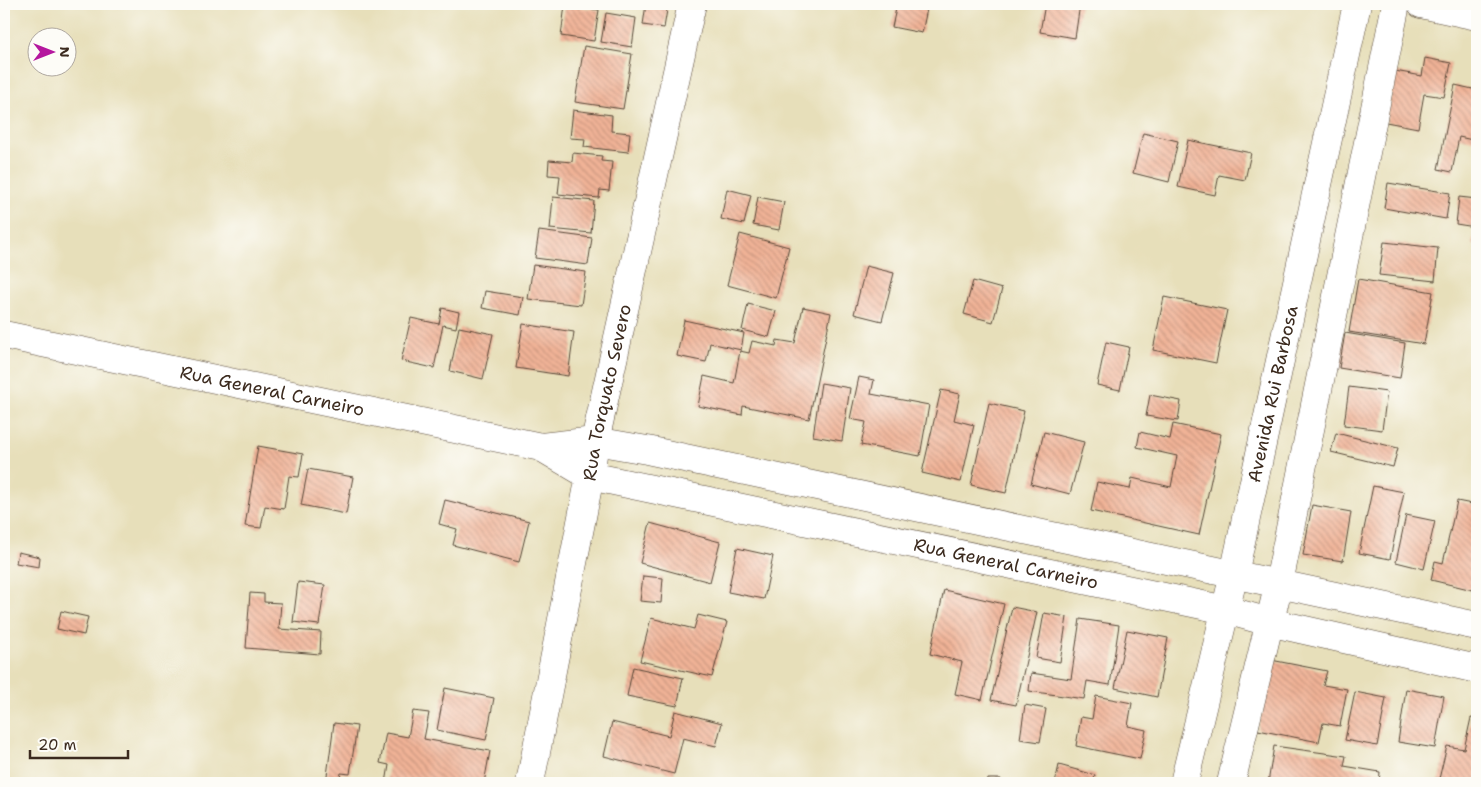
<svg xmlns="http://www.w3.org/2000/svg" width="1481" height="787" font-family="'Shantell Sans',sans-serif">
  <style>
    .building { fill: url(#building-back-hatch) }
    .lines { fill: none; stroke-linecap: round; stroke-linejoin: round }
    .minor-casing { stroke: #554535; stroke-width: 29 }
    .minor { stroke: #fff; stroke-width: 28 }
    .labels { text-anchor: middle; stroke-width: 4; stroke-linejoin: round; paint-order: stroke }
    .street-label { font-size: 18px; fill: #3b2a1e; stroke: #fdfcf7 }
  </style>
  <defs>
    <pattern id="building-back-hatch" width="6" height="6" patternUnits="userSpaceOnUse" patternTransform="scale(1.25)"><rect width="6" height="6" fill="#f1b397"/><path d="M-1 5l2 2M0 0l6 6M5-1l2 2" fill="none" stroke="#c4927b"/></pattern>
  </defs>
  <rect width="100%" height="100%" fill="#fdfcf7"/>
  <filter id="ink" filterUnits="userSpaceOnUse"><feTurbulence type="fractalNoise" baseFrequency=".02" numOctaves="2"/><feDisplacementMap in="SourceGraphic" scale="10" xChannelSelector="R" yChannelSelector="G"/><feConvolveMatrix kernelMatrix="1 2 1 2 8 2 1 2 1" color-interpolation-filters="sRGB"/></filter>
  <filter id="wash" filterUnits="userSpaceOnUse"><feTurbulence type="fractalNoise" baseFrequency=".0096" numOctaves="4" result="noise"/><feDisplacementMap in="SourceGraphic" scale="20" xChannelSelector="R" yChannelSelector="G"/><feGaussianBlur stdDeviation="1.12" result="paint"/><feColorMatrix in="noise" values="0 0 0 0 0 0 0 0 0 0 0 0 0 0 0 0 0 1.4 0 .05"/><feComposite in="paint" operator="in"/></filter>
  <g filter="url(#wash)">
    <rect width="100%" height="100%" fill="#e7dfba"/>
    <g id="blocks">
      <!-- building -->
      <path class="building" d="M617,4H639L638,8L617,5Z
        M646,4H668L664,28L643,25Z
        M897,4H928L922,33L892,27Z
        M1045,4H1080L1075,38L1040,32Z
        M565,5L599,10L594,41L561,36Z
        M606,13L636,18L632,47L601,42Z
        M584,46L632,54L623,109L575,102Z
        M1425,58L1451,63L1444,97L1424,94L1418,128L1386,122L1395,71L1422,76Z
        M1455,85L1477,90V141L1459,137L1452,172L1438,169Z
        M573,110L612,115L611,131L630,133L628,152L584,147L585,139L570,138Z
        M1143,133L1178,141L1169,182L1133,173Z
        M1188,140L1251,153L1245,180L1219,175L1215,195L1178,187Z
        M573,153L602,156L601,161L612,162L609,191L600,190L599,198L558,194L560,176L548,175L549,160L572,162Z
        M1388,183L1450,193L1446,219L1384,208Z
        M727,189L751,195L744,224L721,219Z
        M553,197L594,201L591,233L550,229Z
        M758,197L784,202L779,230L753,225Z
        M1459,197L1477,199V245H1472L1475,227L1456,224Z
        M539,231L592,238L588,265L535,258Z
        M740,234L789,247L776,298L727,285Z
        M1384,242L1438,248L1435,281L1379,275Z
        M533,265L586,272L581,305L528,299Z
        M866,266L894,273L882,321L854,314Z
        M1358,279L1433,292L1424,344L1349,332Z
        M973,281L1002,289L993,322L964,314Z
        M485,291L523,297L520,315L482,308Z
        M1164,297L1227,310L1216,363L1153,350Z
        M748,304L776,311L769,337L742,330Z
        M803,307L831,313L809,419L743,406L742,415L698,406L704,376L734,383L740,351L749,353L752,341L776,346L777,340L795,343Z
        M442,308L459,312L456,328L443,325L434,368L401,361L411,318L439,324Z
        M684,320L744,333L741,350L710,343L706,362L677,356Z
        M523,324L574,332L568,376L516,368Z
        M459,327L493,334L483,379L450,371Z
        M1345,333L1405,343L1400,378L1339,368Z
        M1106,342L1129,347L1120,390L1097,385Z
        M859,377L874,380L871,394L929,405L920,456L861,445L866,422L850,419Z
        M821,383L850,388L842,441L813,436Z
        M1349,387L1387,392L1382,430L1344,425Z
        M941,390L960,394L954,420L974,425L961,482L922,473Z
        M1150,395L1181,401L1178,421L1146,416Z
        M989,403L1024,411L1006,493L971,485Z
        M1173,424L1221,434L1199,535L1091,511L1097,482L1130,489L1132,478L1171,487L1177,456L1137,447L1140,432L1170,439Z
        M1044,432L1084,442L1070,494L1031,484Z
        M1336,433L1398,448L1393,467L1331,452Z
        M258,446L303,454L299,477L289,476L284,509L265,506L261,528L245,526Z
        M308,469L353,477L346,514L301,505Z
        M1373,486L1404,492L1390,559L1359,553Z
        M445,500L529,521L519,562L453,545L457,529L439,524Z
        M1457,501L1477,505V591L1431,580L1435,561L1443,563Z
        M1312,505L1351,512L1343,561L1303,555Z
        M1406,515L1435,521L1424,569L1396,562Z
        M650,523L720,542L710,582L640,563Z
        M737,548L773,556L764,599L728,592Z
        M18,552L40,557L39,567L16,563Z
        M643,576L663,578L661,603L640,601Z
        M298,582L325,585L319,625L293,622Z
        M944,590L1004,604L982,700L955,694L962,662L930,654Z
        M250,593L264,594V602L281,603L279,629L321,632L320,654L246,648Z
        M1012,607L1037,612L1016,705L991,700Z
        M61,611L88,617L84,635L57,629Z
        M1044,613L1067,617L1060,662L1036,658Z
        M698,615L727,622L712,677L640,661L651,618L694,629Z
        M1080,619L1119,625L1110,685L1087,681L1084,699L1029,691L1031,673L1071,679Z
        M1127,630L1168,638L1157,697L1115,688Z
        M1271,660L1327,671L1323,685L1347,689L1340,726L1323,723L1319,742L1258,730Z
        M633,667L683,678L677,706L627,696Z
        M445,688L494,698L486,740L437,730Z
        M1406,689L1444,696L1435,748L1398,742Z
        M1355,692L1386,698L1377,746L1345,740Z
        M1096,696L1132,703L1128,726L1146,730L1140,759L1076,746L1081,717L1092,719Z
        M1025,705L1046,709L1040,742L1020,739Z
        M413,711L429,713L424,739L490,751L484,783H386L389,765L380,763L386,733L408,737Z
        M675,711L722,723L716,746L683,738L674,774L604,756L612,722L669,736Z
        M1471,718L1477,719V783H1438L1447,746L1464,749Z
        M334,723L357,726L350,774L341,773L339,783H326Z
        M1274,746L1346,756L1344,766L1380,772L1379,783H1268Z
        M1059,765L1095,775L1093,783H1055Z
        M988,779H1001L1000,783H987Z"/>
    </g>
  </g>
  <g filter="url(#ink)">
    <use href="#blocks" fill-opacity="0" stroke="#554535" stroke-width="1"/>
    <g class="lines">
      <!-- minor casing -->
      <g class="minor-casing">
        <g id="minor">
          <path d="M1421,4L1477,16"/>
          <path id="s1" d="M4,335L541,447L595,441L647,450L1477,626"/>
          <path id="s2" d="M541,447L590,476L1226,610L1269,622L1477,669"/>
          <path id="s3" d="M530,783L590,476L595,441L692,4"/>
          <path id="s4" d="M1184,783L1234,574L1357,4"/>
          <path d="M1231,783L1279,583L1396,4"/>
        </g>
      </g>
      <!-- minor -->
      <use href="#minor" class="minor"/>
    </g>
  </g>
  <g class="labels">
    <!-- street labels -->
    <g class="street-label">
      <text dy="6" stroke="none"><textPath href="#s1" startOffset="274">Rua General Carneiro</textPath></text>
      <text dy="6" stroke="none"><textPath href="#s3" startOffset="398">Rua Torquato Severo</textPath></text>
      <text dy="6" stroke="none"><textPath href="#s4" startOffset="399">Avenida Rui Barbosa</textPath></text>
      <text dy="6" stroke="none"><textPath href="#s2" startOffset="482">Rua General Carneiro</textPath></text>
    </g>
  </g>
  <!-- margin -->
  <rect width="1481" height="787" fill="none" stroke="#fdfcf7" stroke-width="20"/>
  <!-- north arrow -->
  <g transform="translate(52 52) rotate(90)"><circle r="24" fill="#fdfcf7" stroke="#afa8a0"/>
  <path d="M0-4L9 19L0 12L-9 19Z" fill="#b5179e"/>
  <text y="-8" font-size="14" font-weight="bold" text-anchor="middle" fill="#3b2a1e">N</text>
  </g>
  <!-- scale -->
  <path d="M30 750v8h98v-8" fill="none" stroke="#3b2a1e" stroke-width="2.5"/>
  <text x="38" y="750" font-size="15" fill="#3b2a1e" stroke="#fdfcf7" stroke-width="4" paint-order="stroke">20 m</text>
</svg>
